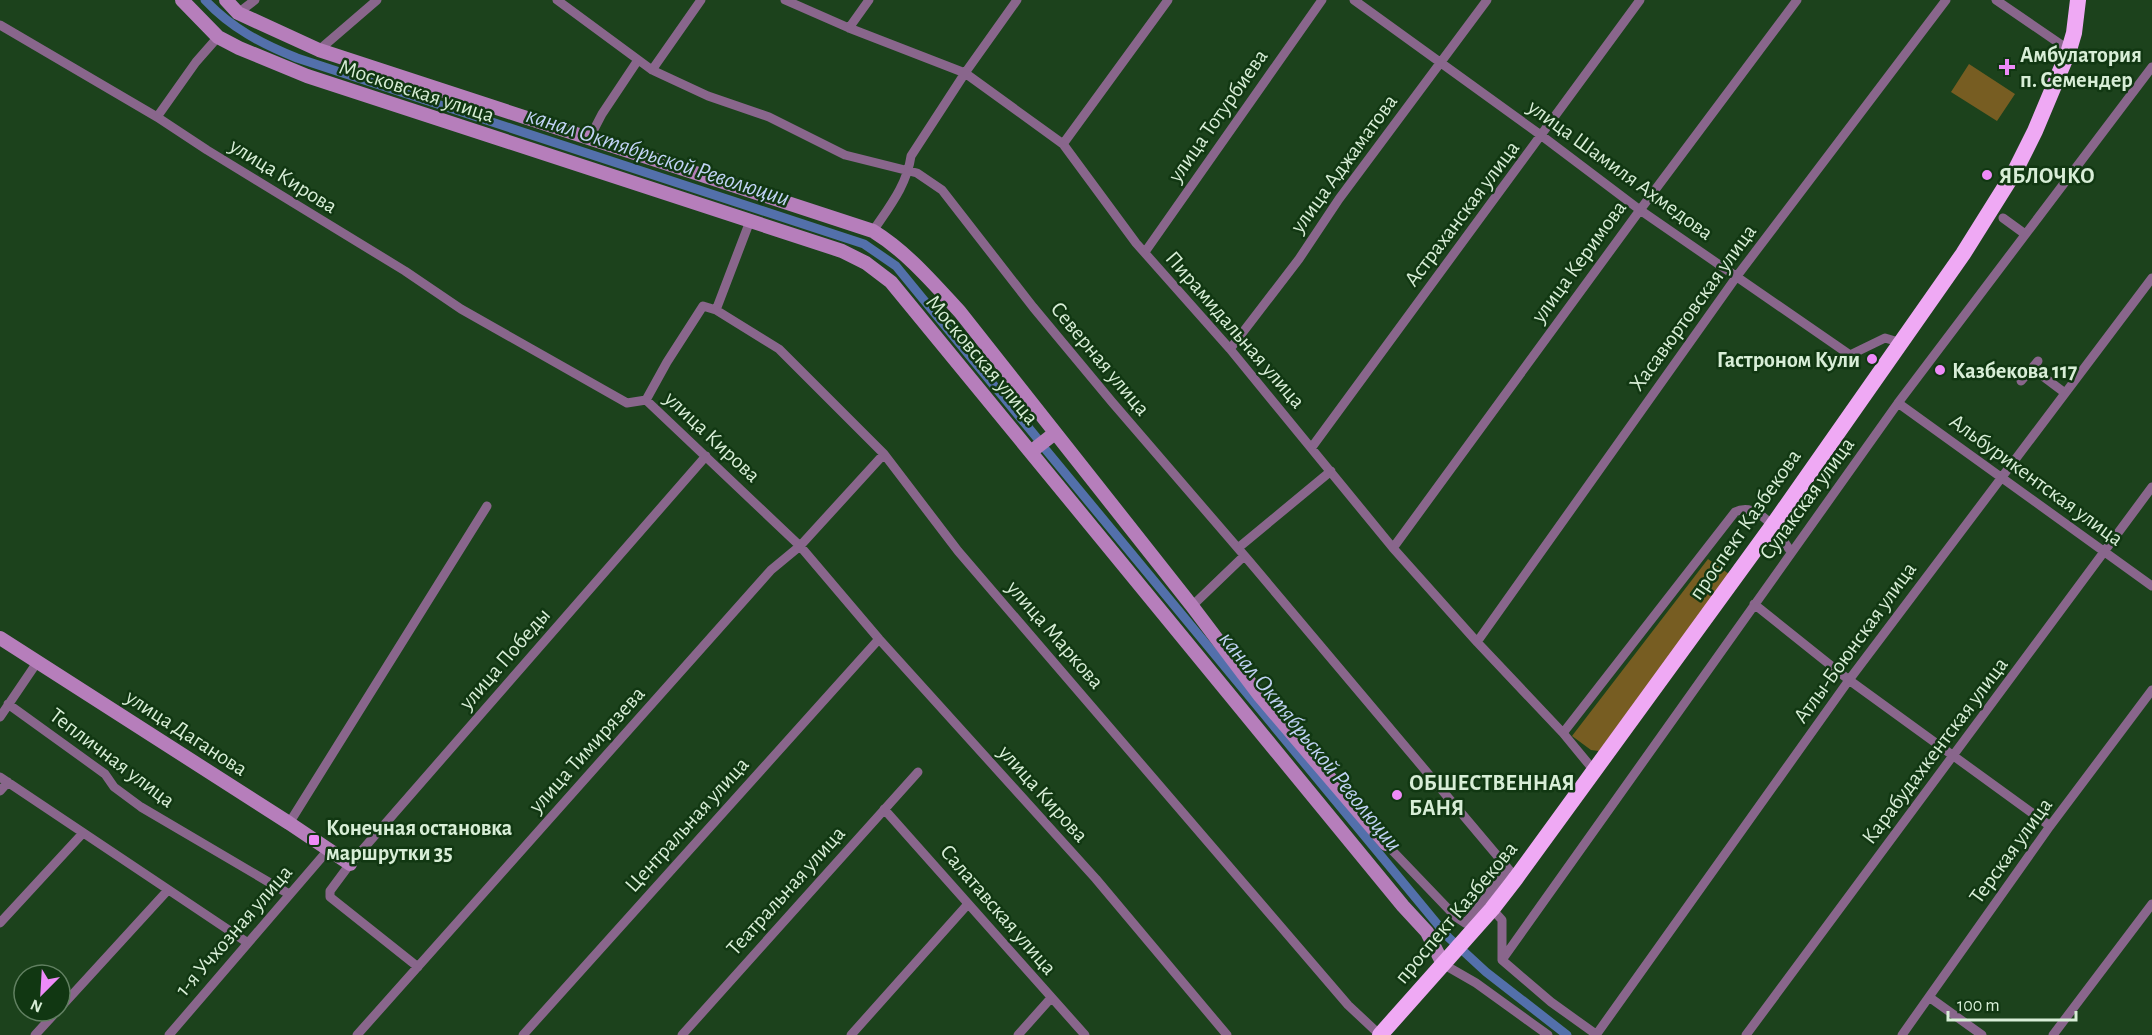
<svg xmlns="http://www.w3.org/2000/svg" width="2152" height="1035" font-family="'Alegreya Sans',sans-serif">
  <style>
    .green { fill: #775d22 }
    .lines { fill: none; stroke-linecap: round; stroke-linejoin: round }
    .canal { stroke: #5370ab; stroke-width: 9 }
    .street { stroke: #89668c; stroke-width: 9 }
    .secondary { stroke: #b67ebb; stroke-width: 14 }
    .highway { stroke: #efa9f4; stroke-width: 16 }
    .poi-dot { fill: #ee8bf8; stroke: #113712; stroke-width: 2 }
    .labels { text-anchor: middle; stroke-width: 5; stroke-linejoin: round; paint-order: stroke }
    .poi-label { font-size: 22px; font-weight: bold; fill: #d8eed7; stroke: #113712; text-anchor: start }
    .street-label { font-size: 22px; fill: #d8eed7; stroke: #113712 }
    .water-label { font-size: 24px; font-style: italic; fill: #c1d3f5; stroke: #113712 }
  </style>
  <rect width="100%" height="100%" fill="#1c421c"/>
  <!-- green -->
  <path class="green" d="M1969,64L2015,94L1997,121L1951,92Z
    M1708,559L1729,574L1599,751L1591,750L1572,736Z"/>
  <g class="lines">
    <!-- canal -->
    <path class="canal" d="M205,0C231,28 262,44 297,58L864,244L896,266L1037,438
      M1046,450L1448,937L1486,972L1567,1035"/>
    <!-- street -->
    <path class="street" d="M557,0L652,70L708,96L769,117L845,155L917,173L942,190L1033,307L1112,402L1249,561L1516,878
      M785,0L849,28L965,73L1063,144L1136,243L1230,349L1393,548L1477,642L1563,733L1596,773
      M1354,0L1542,136L1640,210L1850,355L1885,338L1902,343
      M1996,0L2069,50
      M238,13L255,0
      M0,25L157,117L207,150L405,271L461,309L627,403L646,400L800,546L879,639L1096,879L1227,1035
      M849,28L869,0
      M319,50L377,0
      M652,70L701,0
      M157,117L196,62L218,37
      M589,139L602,114L638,60
      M1063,144L1168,0
      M2003,218L2025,234
      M873,231C889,207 907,185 911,156L965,73L1017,0
      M1145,252L1322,0
      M716,310L750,221
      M1230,349L1299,259L1339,199L1487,0
      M2032,368L2065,393
      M2021,381L2038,361
      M646,400L667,362L703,306L716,310L779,349L884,454L958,551L1348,1005L1380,1035
      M1898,403L2152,586
      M1312,447L1640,0
      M1238,548L1331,471
      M1393,548L1640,210L1797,0
      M1754,604L1849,680L2050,826
      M1192,606L1244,556
      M1477,642L1737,276L1946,0
      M8,704L105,774L114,787L141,807L289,894
      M0,717L38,661
      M1563,733L1735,512C1759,500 1780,535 1791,552
      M0,777L248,943
      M0,791L8,782
      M884,809L1085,1035
      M288,825L487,506
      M1386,844L1456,917L1465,923C1482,907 1492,886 1508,869
      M1492,909L1502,920V960L1551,1002L1597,1035
      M0,923L83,833
      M1502,960L1898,403L2152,67
      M1443,964L1476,983L1548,1035
      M418,967L330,897V891L350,864L706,456
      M1929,997L1982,1035
      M60,1008L168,890
      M35,1035L57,1011
      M169,1035L328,850
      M357,1035L771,570L800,546L884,454
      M523,1035L879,639
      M682,1035L918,772
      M851,1035L968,904
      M1018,1035L1051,998
      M1596,1035L1849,680L2152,278
      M1746,1035L2152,487
      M1902,1035L2050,826L2152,690
      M2053,1035L2152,904"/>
    <!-- secondary -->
    <path class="secondary" d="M182,0L218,37L239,48L307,76L842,251L866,263L891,282L1403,906L1427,932L1443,964
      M226,0L238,13L319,50L873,231C907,252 933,283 960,312L1192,606L1260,696L1386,844
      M1032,451L1055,433
      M0,638L289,823L350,864"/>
    <!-- highway -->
    <path class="highway" d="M1380,1035L1492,909L1516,878L1773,525L1963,254L2015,171L2035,131L2069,50L2074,33L2078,0"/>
  </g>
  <!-- markers -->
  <g class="poi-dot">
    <path d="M2004 58h6v6h6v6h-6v6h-6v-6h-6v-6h6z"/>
    <circle cx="1987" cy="175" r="6"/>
    <circle cx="1872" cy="359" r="6"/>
    <circle cx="1940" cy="370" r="6"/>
    <circle cx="1397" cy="795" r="6"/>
    <rect x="308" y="834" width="12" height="12" rx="3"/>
  </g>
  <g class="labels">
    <!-- poi labels -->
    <g class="poi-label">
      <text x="2020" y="62">Амбулатория<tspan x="2020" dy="25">п. Семендер</tspan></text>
      <text x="1999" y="183">ЯБЛОЧКО</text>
      <text x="1860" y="367" text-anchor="end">Гастроном Кули</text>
      <text x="1952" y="378">Казбекова 117</text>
      <text x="1409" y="790">ОБШЕСТВЕННАЯ<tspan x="1409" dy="25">БАНЯ</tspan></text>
      <text x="326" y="835">Конечная остановка<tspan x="326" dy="25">маршрутки 35</tspan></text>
    </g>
    <!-- street labels -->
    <g class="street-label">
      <text transform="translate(417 90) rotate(18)" y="8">Московская улица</text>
      <text transform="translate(1217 115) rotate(-55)" y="8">улица Тотурбиева</text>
      <text transform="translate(1343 163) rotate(-54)" y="8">улица Аджаматова</text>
      <text transform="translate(1621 169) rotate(36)" y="8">улица Шамиля Ахмедова</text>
      <text transform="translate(284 175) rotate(32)" y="8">улица Кирова</text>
      <text transform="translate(1461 213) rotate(-53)" y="8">Астраханская улица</text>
      <text transform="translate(1578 261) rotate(-54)" y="8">улица Керимова</text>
      <text transform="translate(1692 307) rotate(-54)" y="8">Хасавюртовская улица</text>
      <text transform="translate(1236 329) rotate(49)" y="8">Пирамидальная улица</text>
      <text transform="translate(1101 358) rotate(50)" y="8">Северная улица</text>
      <text transform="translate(983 359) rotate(50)" y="8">Московская улица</text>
      <text transform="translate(713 436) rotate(43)" y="8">улица Кирова</text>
      <text transform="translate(2037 479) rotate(36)" y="8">Альбурикентская улица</text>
      <text transform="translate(1806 498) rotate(-54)" y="8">Сулакская улица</text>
      <text transform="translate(1744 524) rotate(-55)" y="8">проспект Казбекова</text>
      <text transform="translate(1056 634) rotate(49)" y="8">улица Маркова</text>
      <text transform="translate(1854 642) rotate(-54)" y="8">Атлы-Боюнская улица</text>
      <text transform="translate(504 658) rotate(-49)" y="8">улица Победы</text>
      <text transform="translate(187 732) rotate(33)" y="8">улица Даганова</text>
      <text transform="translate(586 749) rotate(-48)" y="8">улица Тимирязева</text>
      <text transform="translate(1934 750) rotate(-53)" y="8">Карабудахкентская улица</text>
      <text transform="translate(113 757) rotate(37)" y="8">Тепличная улица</text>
      <text transform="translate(1044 793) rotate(48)" y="8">улица Кирова</text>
      <text transform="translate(686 824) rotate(-48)" y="8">Центральная улица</text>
      <text transform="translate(2010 850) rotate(-54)" y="8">Терская улица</text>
      <text transform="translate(785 890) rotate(-48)" y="8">Театральная улица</text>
      <text transform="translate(999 909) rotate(49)" y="8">Салатавская улица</text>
      <text transform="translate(1455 912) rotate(-50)" y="8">проспект Казбекова</text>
      <text transform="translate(233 930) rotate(-49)" y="8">1-я Учхозная улица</text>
    </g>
    <!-- water labels -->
    <g class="water-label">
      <text transform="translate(658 156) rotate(18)" y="8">канал Октябрьской Революции</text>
      <text transform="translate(1311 741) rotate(51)" y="8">канал Октябрьской Революции</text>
    </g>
  </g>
  <!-- north arrow -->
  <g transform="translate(42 993) rotate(204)"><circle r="28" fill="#113712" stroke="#618061" stroke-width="1.5"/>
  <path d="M0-4.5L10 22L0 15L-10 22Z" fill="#ee8bf8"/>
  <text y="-9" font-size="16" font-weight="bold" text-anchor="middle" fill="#d8eed7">N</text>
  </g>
  <!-- scale -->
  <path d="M1948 1011v9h128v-9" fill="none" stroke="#d8eed7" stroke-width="3"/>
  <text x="1957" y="1011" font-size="18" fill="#d8eed7" stroke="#113712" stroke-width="4.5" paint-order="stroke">100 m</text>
</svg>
